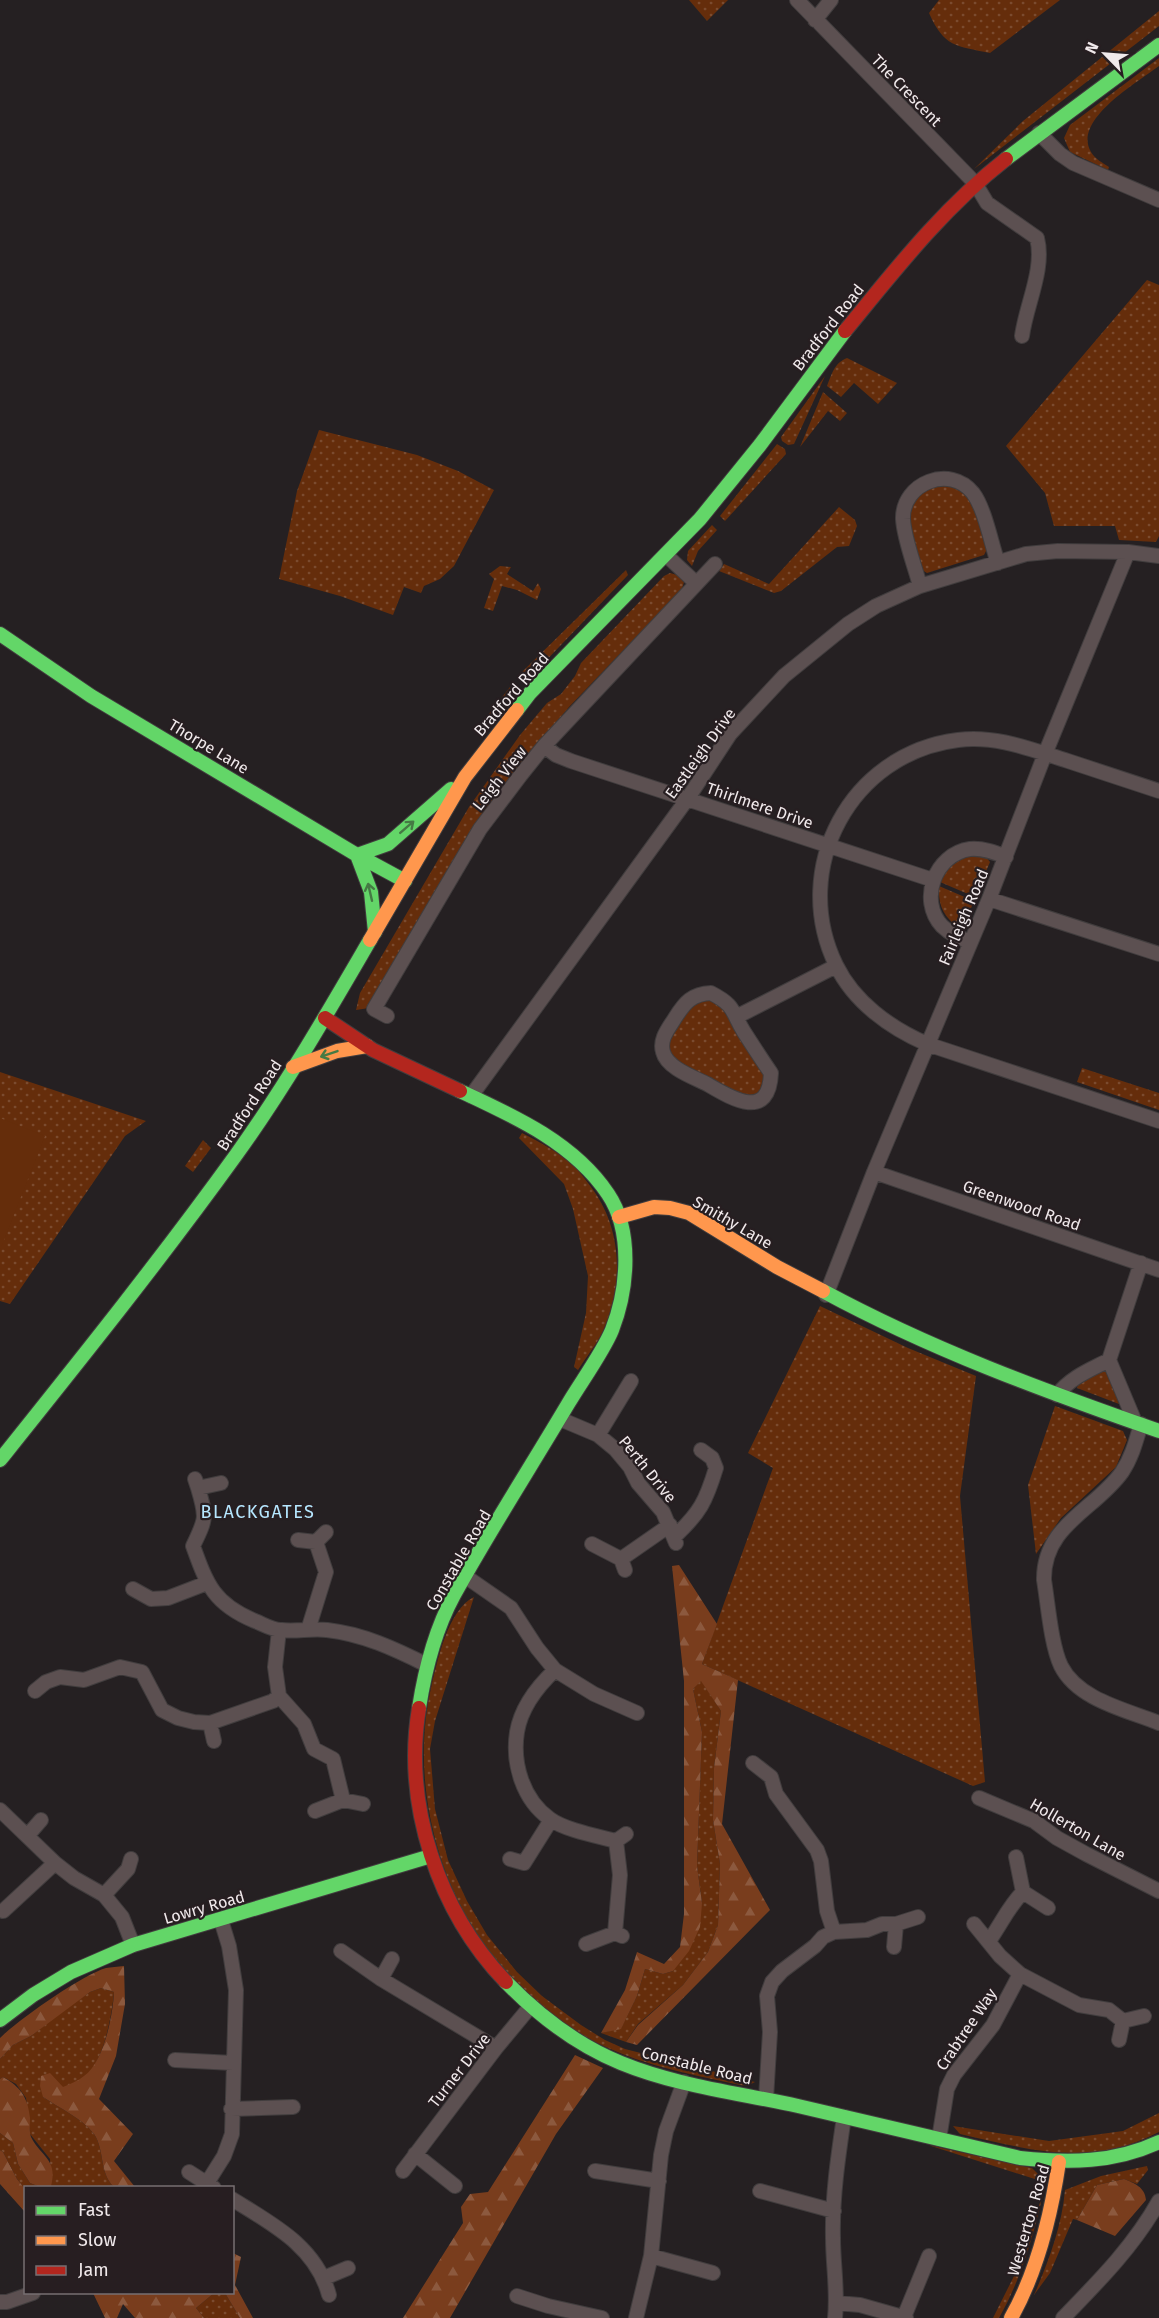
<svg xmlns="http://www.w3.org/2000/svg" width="1159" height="2318" font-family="'Fira Sans',sans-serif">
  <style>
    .green { fill: url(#green-dots) }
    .forest { fill: url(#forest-firs) }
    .pitch { fill: #652d0b }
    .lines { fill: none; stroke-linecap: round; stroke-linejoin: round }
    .street-casing { stroke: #413d3e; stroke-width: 16 }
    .fast-casing { stroke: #413d3e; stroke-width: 16 }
    .slow-casing { stroke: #413d3e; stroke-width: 16 }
    .jam-casing { stroke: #413d3e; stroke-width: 16 }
    .street { stroke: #5c5051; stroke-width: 14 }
    .fast { stroke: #63d668; stroke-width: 14 }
    .slow { stroke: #ff974d; stroke-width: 14 }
    .jam { stroke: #b3261e; stroke-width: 14 }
    .oneway { stroke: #457a44 }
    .labels { text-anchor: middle; stroke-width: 4.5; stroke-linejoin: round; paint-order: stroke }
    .street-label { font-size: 16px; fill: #f0e9eb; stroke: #271e21 }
    .neighbourhood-label { font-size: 18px; letter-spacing: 1.5px; fill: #b6e7ff; stroke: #271e21 }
  </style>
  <defs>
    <pattern id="green-dots" width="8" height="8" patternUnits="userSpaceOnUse" patternTransform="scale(1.5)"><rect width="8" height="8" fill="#652d0b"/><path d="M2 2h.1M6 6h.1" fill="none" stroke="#7b4b2f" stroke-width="1.8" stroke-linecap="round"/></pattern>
    <pattern id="forest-firs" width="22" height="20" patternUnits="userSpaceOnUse" patternTransform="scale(1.5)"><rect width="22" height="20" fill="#793d1d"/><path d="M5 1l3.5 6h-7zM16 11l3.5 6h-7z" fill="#8c593e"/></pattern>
  </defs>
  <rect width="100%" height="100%" fill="#252022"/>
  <!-- green -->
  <path class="green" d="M689,0H728L707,21Z
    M939,0H1060L990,53C956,46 944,47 929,13Z
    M1159,11V26L974,169L1023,121Z
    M1159,58V66C1138,82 1072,120 1091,152C1095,159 1103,163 1109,167L1108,170L1070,152L1064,138L1070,125Z
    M1147,280L1159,285V536L1156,542L1119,540L1115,526H1054L1045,493L1006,446Z
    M847,358L897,383L878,404L854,383L841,397L827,386C832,374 834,363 847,358Z
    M825,376L794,444L788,445L782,441L781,437Z
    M823,392L847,413L840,421L828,411L800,447Z
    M319,430L417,455L458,471L494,490L454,566L440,579L424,586L421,593L404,587L393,615L340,596L279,579L297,491Z
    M777,444L785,449L786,454L725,521L720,516Z
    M938,485C974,486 979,518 988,547L984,555L927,573L922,570C912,538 895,499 938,485Z
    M839,507L855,520L857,526L849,546L837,547L781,591L774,593L719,571L724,564L769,584Z
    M712,525L717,530L698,551L692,566L687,560L688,551Z
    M500,566L511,567L507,574L533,591L538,583L541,589L537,600L517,590L502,586L493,611L484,608L494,579L489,574Z
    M626,570L628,575L537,670L529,674L521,673Z
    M670,573L681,576L684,582L682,589L569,707L503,786L476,823L369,1008L356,1010L360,993L469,807L520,735L547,703L561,694L575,676L581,663L664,576Z
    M510,687C516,703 493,719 484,730L478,728Z
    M974,855L986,857L990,862L975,897L940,882C946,866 958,859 974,855Z
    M939,886L974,901L964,925L959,928C943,916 938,905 939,886Z
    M698,999H711L719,1004L765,1073L766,1083L757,1096H738L673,1059C671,1055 669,1050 669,1045C670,1034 689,1006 698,999Z
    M1082,1068L1159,1093V1110L1077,1082Z
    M0,1072L146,1121L125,1136L10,1304L0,1301Z
    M522,1133C540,1142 558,1152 573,1165C579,1170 583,1177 588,1183C622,1225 625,1282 603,1331C597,1344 586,1357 578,1370L574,1367L586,1313L588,1276L573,1209L564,1184L519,1138Z
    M203,1140L211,1148L193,1172L185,1166Z
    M820,1306L908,1348L976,1376L960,1496L985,1782L973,1786L702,1664L773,1468L748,1453Z
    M1105,1370L1120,1403L1119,1404L1077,1388L1079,1382Z
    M1055,1406L1123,1431L1127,1440L1116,1467L1061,1518L1036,1554L1028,1485Z
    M474,1597L435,1721L430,1749L435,1809L448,1860L467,1901L487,1935L517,1972L542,1996L581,2025L605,2040L625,2049L755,2082L747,2086L740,2085C684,2073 625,2062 576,2031C535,2004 496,1968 471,1925C430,1856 413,1767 431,1688C437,1662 448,1609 474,1597Z
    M701,1680L721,1711L714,1768L713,1820L720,1864L718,1925L708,1952L683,1985L638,2024L626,2042L601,2033L621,2028L637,1996L645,1969L663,1974L673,1971L702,1903L697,1866L702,1732L693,1689Z
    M101,1988L114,1992C112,2015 104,2060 86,2076C75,2085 56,2091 43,2097C59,2108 82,2118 94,2134C105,2150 99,2173 114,2187H47L51,2186L50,2159L30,2134L26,2098L16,2084L3,2077L0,2079V2059L13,2045L31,2036L65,2009L90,1992Z
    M1159,2113V2132C1090,2168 1031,2150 960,2134L953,2126L1049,2141L1123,2131Z
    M0,2133L13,2143L18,2164L30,2183L40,2187L25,2189L17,2179L3,2152L0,2150Z
    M928,2145L1032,2168L1040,2176L1041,2181Z
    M1147,2166L1148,2170L1137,2184L1124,2179L1097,2185L1077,2220L1073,2219L1050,2273L1034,2295C1048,2263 1062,2226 1065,2190L1101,2176Z
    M1043,2194C1033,2237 1021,2279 999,2318H993L1015,2274Z
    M214,2293H225L240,2318H204L196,2308Z"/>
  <!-- forest -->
  <path class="forest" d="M679,1565L717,1624L702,1664L738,1680L722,1824L770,1910L637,2045L626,2042L638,2025L683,1985L708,1952L718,1925L720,1864L713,1820L714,1768L721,1711L701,1681L693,1689L702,1732L697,1866L702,1903L700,1927L689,1951L673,1971L663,1974L645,1969L637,1996L621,2029L601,2033L625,1990L637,1952L664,1964L680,1947L684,1914V1681L672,1566Z
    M124,1966L125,2004L116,2056L99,2099L133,2134L114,2161L135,2187H114C99,2173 105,2150 94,2134C82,2118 59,2108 43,2097L40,2086L41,2076L50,2073L63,2087C70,2084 78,2081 84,2076C104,2062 113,2015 114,1992L101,1988L90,1992L31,2036L13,2045L0,2059V2038C18,2020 82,1975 106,1968C111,1967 118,1967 124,1966Z
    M575,2055L603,2068L556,2134L450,2318H403L463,2223L461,2207L470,2194L488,2192Z
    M3,2077C21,2087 28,2098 30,2118C30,2124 29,2131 31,2137C41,2157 58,2159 51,2186L40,2187L30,2183L18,2164L13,2143L0,2133V2079Z
    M0,2150L3,2152L17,2179L25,2189V2212L0,2184Z
    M1124,2179C1134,2183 1145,2187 1146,2200L1115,2236L1077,2220L1097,2185Z
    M233,2253L241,2257L235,2285L253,2318H240L225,2293L232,2292Z
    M93,2293H214L196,2308L204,2318H135L123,2304L117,2318H105Z"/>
  <!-- pitch -->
  <path class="pitch" d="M0,1118L45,1136L0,1250Z"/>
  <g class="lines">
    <!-- street casing -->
    <g class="street-casing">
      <path id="street" d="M797,0L975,183L987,203L1037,238C1045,269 1026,305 1022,336
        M815,20L831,0
        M1039,133L1060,154L1073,163L1159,200
        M666,555L696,583
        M920,586C915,566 904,539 903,519C902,483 950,464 973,493C985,509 991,543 998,563
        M544,746L556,755L571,761L933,880
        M1159,791C1129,781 1099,771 1068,761C1032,750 997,735 958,740C851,753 789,868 836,965C854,1002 890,1028 927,1044L1159,1121
        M989,899L1159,954
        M970,942C960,938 950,934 942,926C918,900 935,854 970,849C983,848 994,852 1006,857
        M711,993C736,1006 731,1011 744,1032C753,1046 762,1060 771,1073C769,1122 731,1098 707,1084C693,1077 667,1068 663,1052C659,1039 669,1028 675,1018C685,1002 692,994 711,993Z
        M387,1016L374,1009L480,829L520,776L544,746L715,564
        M738,1016L836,966
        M471,1096L688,798L730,734L784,676L848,624L876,606L920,586L1026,554L1058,551L1128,552L1159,556
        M874,1172L1159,1270
        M826,1295L874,1172L989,899L1045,754L1128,552
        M1109,1360L1141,1263
        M1057,1395C1071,1377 1090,1370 1109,1360L1135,1422
        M560,1419L598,1435L615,1449L630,1467L638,1483L663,1512L676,1543
        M1141,1424C1136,1441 1132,1457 1122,1472C1095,1510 1043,1525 1044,1580C1048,1604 1051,1645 1061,1666C1078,1700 1127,1710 1159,1723
        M598,1435L631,1381
        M195,1479L198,1488L221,1483
        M198,1488C207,1518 206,1519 193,1546C207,1585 214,1604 255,1621C263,1624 272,1630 281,1630C296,1632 312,1628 327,1630C363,1634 395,1649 427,1665
        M674,1537C700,1513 706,1501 716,1468L712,1458L701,1450
        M298,1540L316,1542L326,1532
        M592,1544L621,1559L625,1570
        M621,1559L670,1525
        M465,1576L511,1608L537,1648L555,1670L594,1694L637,1713
        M133,1589L151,1599L168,1598L207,1583
        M308,1630L326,1572L316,1542
        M555,1670C538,1686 521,1708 517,1732C512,1764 523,1800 550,1819C565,1830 597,1836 616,1841L626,1834
        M35,1691L46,1682L60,1677L84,1680L120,1667L142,1672L162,1710L178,1718L194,1722L210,1723L273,1701L279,1696L275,1667L279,1630
        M279,1696L304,1724L314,1749L333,1759L343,1800
        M210,1723L214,1741
        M753,1763L771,1777L776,1794L817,1850L821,1861L827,1911L834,1932
        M979,1798L1034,1821L1057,1838L1086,1854L1159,1891
        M0,1810L55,1863L74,1878L104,1895L122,1917L133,1945
        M315,1811L343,1800L363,1804
        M28,1835L41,1820
        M1016,1857L1023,1892L1048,1908
        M510,1859L524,1863L551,1820
        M104,1895L128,1869L131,1859
        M3,1911L55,1863
        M974,1924L1000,1956L1020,1974L1079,2005L1109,2010L1123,2021
        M615,1933L620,1875L616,1841
        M989,1941C1001,1924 1009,1906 1023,1892
        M586,1944L615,1933L622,1936
        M894,1947L896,1924
        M341,1951L381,1979L496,2048
        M381,1979L392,1959
        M1119,2040L1123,2021L1144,2016
        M175,2060L233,2063
        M766,2099L770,2032L767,1996L772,1982L782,1971L815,1946L823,1937L834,1932L867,1930L882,1924H896L918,1917
        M231,2109L293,2107
        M939,2139L947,2089L954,2075L993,2025L1020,1974
        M415,2154L455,2186
        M403,2171L496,2048L530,2007
        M595,2171L659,2181
        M189,2172L214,2188
        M207,2183L224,2156L232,2134L236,1990L229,1946L221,1920
        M760,2191L834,2211
        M232,2199C272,2224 316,2246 329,2295
        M651,2256L713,2273
        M324,2278L348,2268
        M517,2296L548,2306L602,2318
        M0,2302H7L33,2293
        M837,2303L860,2305L906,2318
        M904,2317L929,2256
        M636,2318L651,2256L661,2155L666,2131L684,2082
        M835,2318C838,2291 833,2265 833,2238C832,2198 838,2157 844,2117
        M1063,2318C1098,2282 1134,2246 1159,2201"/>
    </g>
    <!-- fast casing -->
    <g class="fast-casing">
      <path id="fast" d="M1006,159L1159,45
        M0,634L91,696L357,855L405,881
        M517,710L530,693L700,519L760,445L845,331
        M357,855L388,844L451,789
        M357,855L371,892L375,932
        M823,1291C930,1349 1044,1391 1159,1431
        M0,1460C80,1360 161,1259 236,1155C285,1087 328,1012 370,940
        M419,1708C425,1669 435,1630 454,1595C490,1530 530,1468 568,1404C581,1382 603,1352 612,1330C628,1289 633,1231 608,1194C574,1143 514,1116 460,1091
        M506,1982C539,2016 577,2045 621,2063C677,2086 739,2093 798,2106C872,2123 946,2140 1020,2158C1069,2163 1114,2163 1159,2142
        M0,2020L33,1995L71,1972L133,1945L431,1856"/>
    </g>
    <!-- slow casing -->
    <g class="slow-casing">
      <path id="slow" d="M370,940L465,777L517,710
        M293,1067L337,1051L367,1046
        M619,1217L654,1207L670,1208L689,1213L777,1267L823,1291
        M1011,2318C1038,2270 1051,2216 1059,2162"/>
    </g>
    <!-- jam casing -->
    <g class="jam-casing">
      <path id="jam" d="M845,331C895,270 943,208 1006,159
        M325,1018L373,1050L460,1091
        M419,1708C403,1805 438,1911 506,1982"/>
    </g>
    <!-- street -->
    <use href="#street" class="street"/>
    <!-- fast -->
    <use href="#fast" class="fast"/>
    <!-- slow -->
    <use href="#slow" class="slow"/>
    <!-- jam -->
    <use href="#jam" class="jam"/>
  </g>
  <!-- one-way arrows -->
  <defs><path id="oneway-shaft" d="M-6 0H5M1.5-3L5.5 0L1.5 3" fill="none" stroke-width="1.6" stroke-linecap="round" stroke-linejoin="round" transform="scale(1.5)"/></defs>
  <g class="oneway">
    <use href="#oneway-shaft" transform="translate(407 827) rotate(-41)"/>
    <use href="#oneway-shaft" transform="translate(370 892) rotate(-103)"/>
    <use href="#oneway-shaft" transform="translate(329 1054) rotate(161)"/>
  </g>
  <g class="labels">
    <!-- street labels -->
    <g class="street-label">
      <text transform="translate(907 90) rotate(46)" y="6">The Crescent</text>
      <text transform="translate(828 327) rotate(-52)" y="6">Bradford Road</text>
      <text transform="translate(511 694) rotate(-49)" y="6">Bradford Road</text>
      <text transform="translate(209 746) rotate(31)" y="6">Thorpe Lane</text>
      <text transform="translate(700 753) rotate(-54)" y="6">Eastleigh Drive</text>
      <text transform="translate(499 778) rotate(-52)" y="6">Leigh View</text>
      <text transform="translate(760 805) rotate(19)" y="6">Thirlmere Drive</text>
      <text transform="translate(963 917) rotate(-67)" y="6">Fairleigh Road</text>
      <text transform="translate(249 1105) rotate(-57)" y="6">Bradford Road</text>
      <text transform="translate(1022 1205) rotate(19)" y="6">Greenwood Road</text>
      <text transform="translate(733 1222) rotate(30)" y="6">Smithy Lane</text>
      <text transform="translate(648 1469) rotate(51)" y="6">Perth Drive</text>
      <text transform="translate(458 1560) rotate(-60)" y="6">Constable Road</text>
      <text transform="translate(1078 1829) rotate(30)" y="6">Hollerton Lane</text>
      <text transform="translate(204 1907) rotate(-16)" y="6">Lowry Road</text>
      <text transform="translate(966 2029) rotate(-56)" y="6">Crabtree Way</text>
      <text transform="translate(697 2065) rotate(14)" y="6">Constable Road</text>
      <text transform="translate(459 2070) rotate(-52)" y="6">Turner Drive</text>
      <text transform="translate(1028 2220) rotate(-74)" y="6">Westerton Road</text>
    </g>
    <!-- neighbourhood labels -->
    <g class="neighbourhood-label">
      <text x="258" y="1518">BLACKGATES</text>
    </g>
  </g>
  <!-- legend -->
  <rect x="24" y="2186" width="210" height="108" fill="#271e21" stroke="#776f72" stroke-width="1.5"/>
  <rect x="36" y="2206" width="30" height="9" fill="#63d668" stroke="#776f72" stroke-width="1.5"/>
  <text x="78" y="2216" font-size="18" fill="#f0e9eb">Fast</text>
  <rect x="36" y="2236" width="30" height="9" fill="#ff974d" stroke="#776f72" stroke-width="1.5"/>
  <text x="78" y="2246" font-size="18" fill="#f0e9eb">Slow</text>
  <rect x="36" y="2266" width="30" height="9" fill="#b3261e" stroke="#776f72" stroke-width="1.5"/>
  <text x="78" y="2276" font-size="18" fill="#f0e9eb">Jam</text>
  <!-- north arrow -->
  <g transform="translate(1105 54) rotate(295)" stroke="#271e21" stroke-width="4.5" paint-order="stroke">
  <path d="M0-4.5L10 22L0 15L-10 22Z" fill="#f0e9eb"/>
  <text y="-9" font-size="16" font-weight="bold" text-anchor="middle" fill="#f0e9eb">N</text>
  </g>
</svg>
